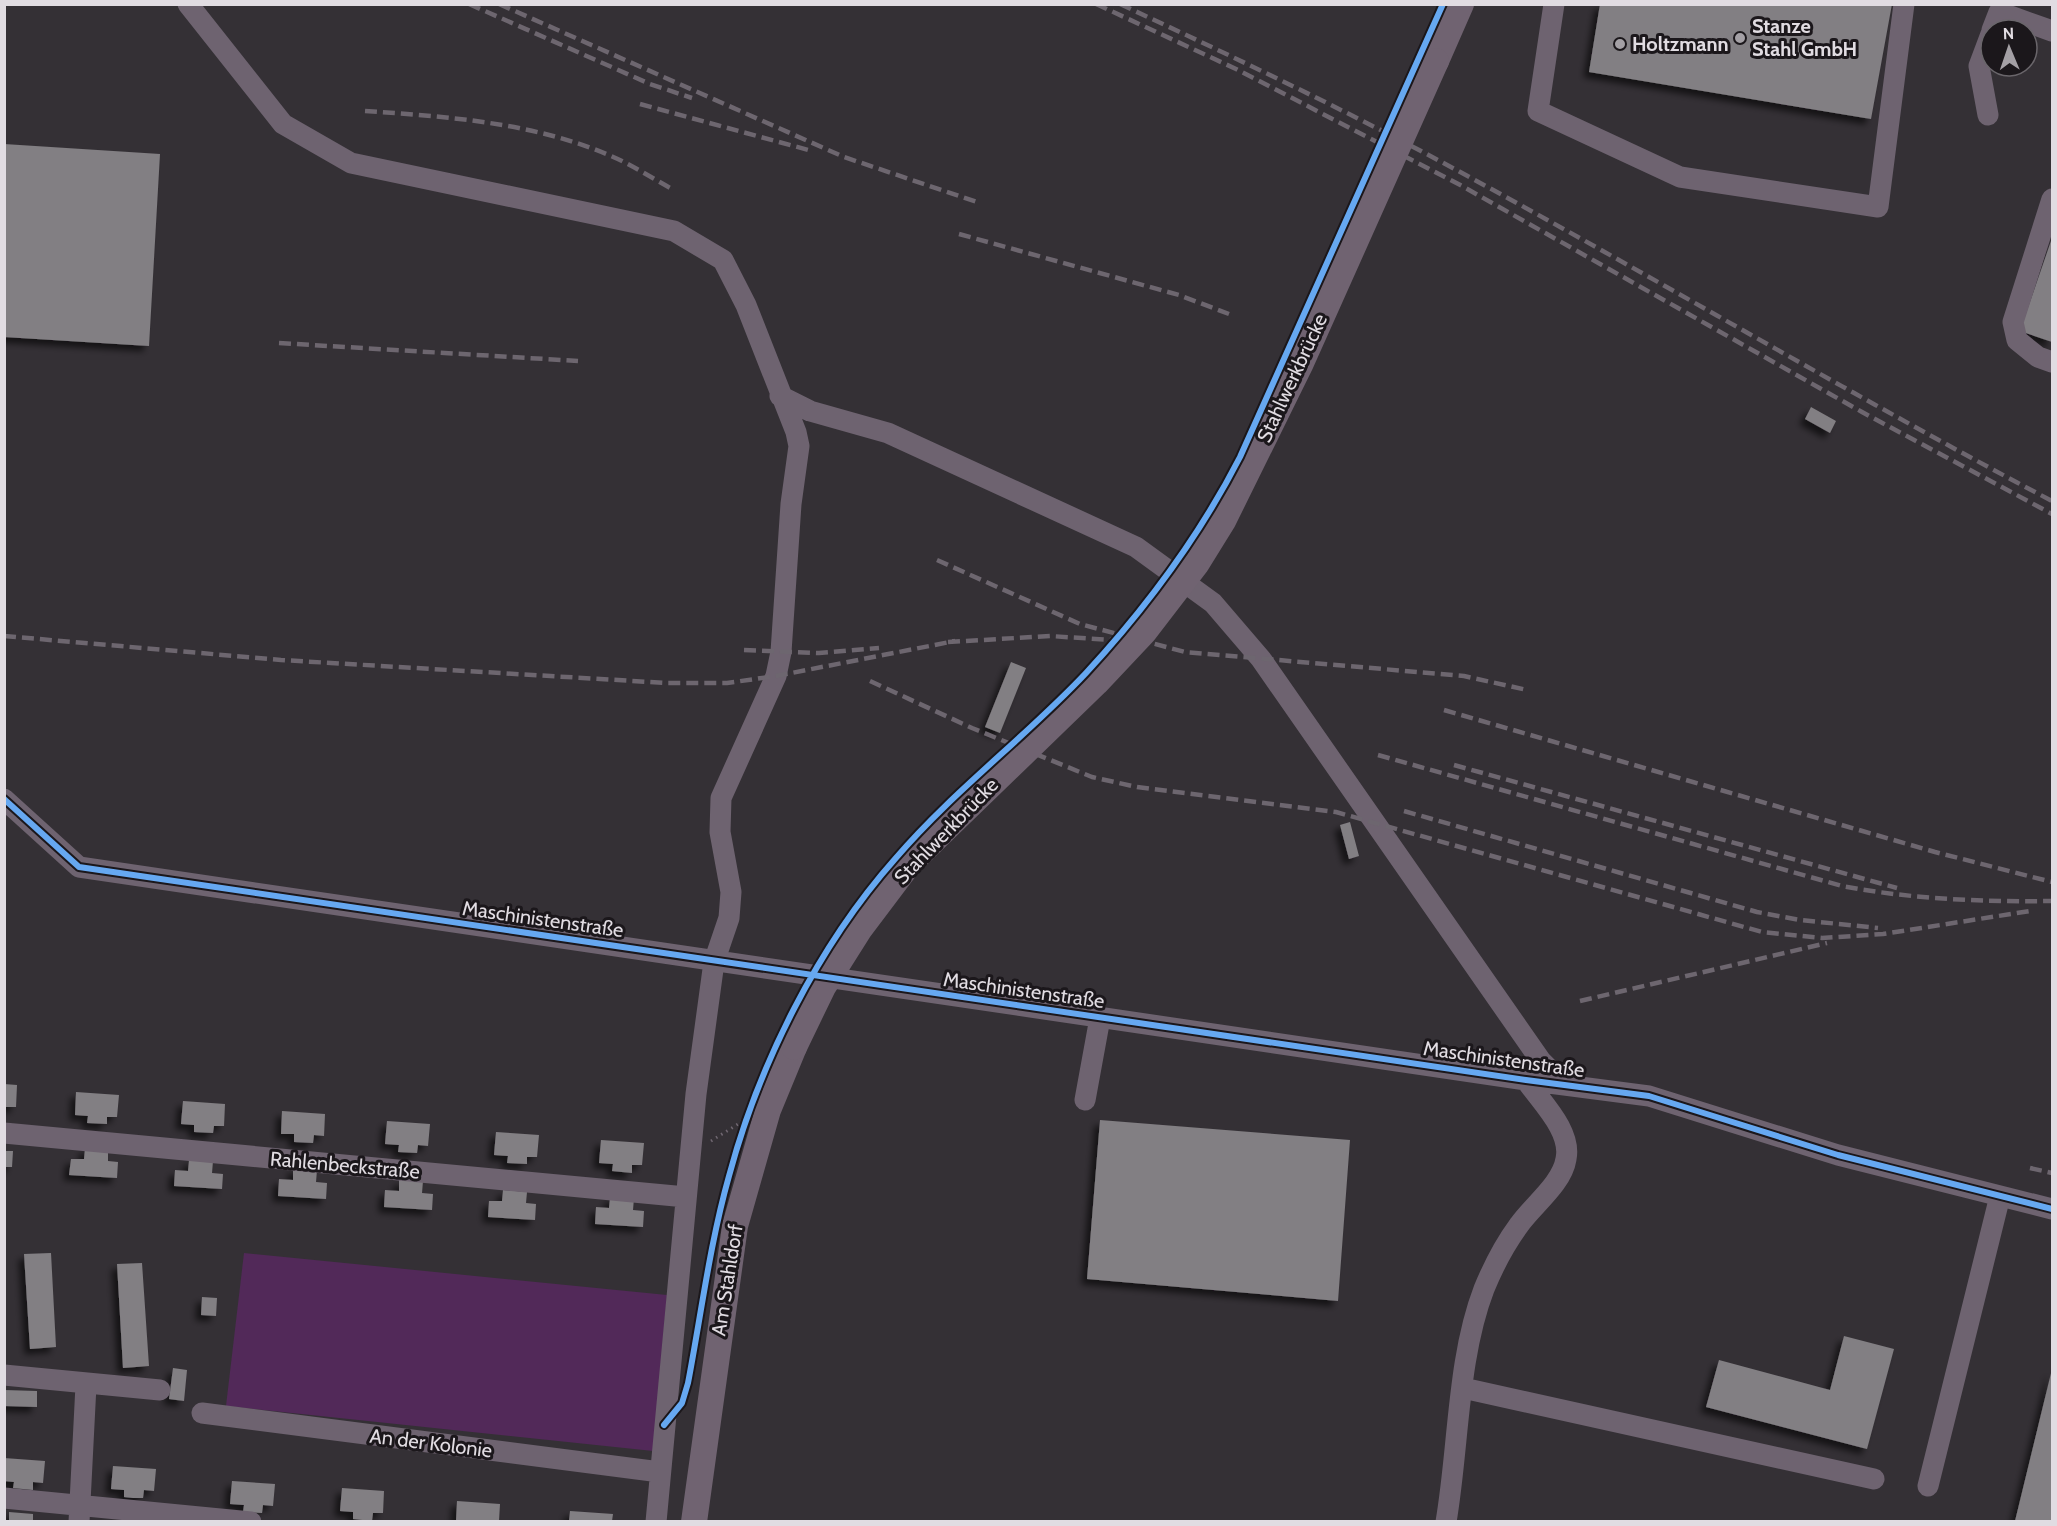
<svg xmlns="http://www.w3.org/2000/svg" width="2057" height="1526" font-family="Cabin,sans-serif">
  <style>
    .green { fill: #522959 }
    .building { fill: #827f83; filter: url(#shadow) }
    .lines { fill: none; stroke-linecap: round; stroke-linejoin: round }
    .path { stroke: #706771; stroke-width: 3; stroke-dasharray: 1.5 4.5; stroke-linecap: butt }
    .minor { stroke: #6e6370; stroke-width: 21 }
    .major { stroke: #706371; stroke-width: 26 }
    .rail { stroke: #6d666f; stroke-width: 4.5; stroke-dasharray: 12 6; stroke-linecap: butt }
    .major-bridge { stroke: #706371; stroke-width: 26 }
    .cycleway-casing { stroke: #1b171b; stroke-width: 10 }
    .cycleway { stroke: #66a8f1; stroke-width: 6 }
    .poi-dot { fill: #a4a0a5; stroke: #1b171b; stroke-width: 2 }
    .labels { text-anchor: middle; stroke-width: 6; stroke-linejoin: round; paint-order: stroke }
    .poi-label { font-size: 20px; font-weight: bold; fill: #e1dce2; stroke: #1b171b; text-anchor: start }
    .street-label { font-size: 20px; fill: #e1dce2; stroke: #1b171b }
  </style>
  <defs>
    <filter id="shadow"><feDropShadow dx="-5.5" dy="5.5" stdDeviation="3" flood-color="#0009"/></filter>
  </defs>
  <rect width="100%" height="100%" fill="#343035"/>
  <!-- green -->
  <path class="green" d="M244,1253L667,1295L653,1451L226,1406Z"/>
  <!-- building -->
  <path class="building" d="M1600,4H1892L1871,119L1589,72Z
    M4,144L160,154L149,346L4,337Z
    M2052,238V342L2020,331Z
    M1811,407L1836,421L1830,433L1805,419Z
    M1011,662L1026,668L1000,733L985,727Z
    M1350,822L1359,856L1349,859L1340,825Z
    M4,1084L17,1085L16,1107H4Z
    M76,1092L119,1095L117,1117H107V1124L87,1123L88,1116L75,1115Z
    M183,1101L225,1104L224,1126H214L213,1133L194,1132V1125L181,1124Z
    M282,1111L325,1114L324,1136L314,1135L313,1143L294,1142V1134H281Z
    M1100,1120L1350,1140L1338,1301L1087,1279Z
    M387,1121L430,1124L428,1146L418,1145L417,1153L398,1152L399,1145L385,1144Z
    M496,1132L539,1135L537,1157H527V1164L507,1163L508,1156L494,1155Z
    M601,1140L644,1143L642,1165H632V1173L612,1171L613,1164L599,1163Z
    M85,1148L108,1150V1161L118,1162L117,1178L69,1175L71,1159H84Z
    M4,1151H13L12,1167H4Z
    M189,1160L213,1161L212,1173L223,1174L222,1189L174,1186L175,1170L188,1171Z
    M293,1168L317,1170L316,1182L327,1183L326,1199L278,1196L279,1179L293,1180Z
    M399,1180L423,1181L422,1193L433,1194L432,1210L384,1207L385,1190L399,1191Z
    M503,1190L527,1192L526,1203L536,1204L535,1220L488,1217L489,1201H502Z
    M610,1197L634,1198L633,1210L644,1211L643,1227L595,1224L596,1207L609,1208Z
    M51,1253L56,1347L30,1349L24,1254Z
    M142,1263L149,1366L123,1368L117,1264Z
    M202,1297L217,1298L216,1316L201,1315Z
    M1844,1336L1894,1349L1867,1449L1706,1407L1719,1360L1830,1390Z
    M173,1368L187,1370L184,1401L169,1399Z
    M2052,1369V1521H2015Z
    M4,1390L37,1391V1407L4,1406Z
    M4,1458L45,1461L43,1483L33,1482V1490L13,1488L14,1482L4,1481Z
    M113,1466L156,1469L154,1491L144,1490L143,1498H133L124,1497V1490L111,1489Z
    M232,1481L275,1484L273,1506L263,1505L262,1513L243,1512L244,1505L230,1504Z
    M342,1488L384,1491L383,1513H373L372,1521L353,1519V1512L340,1511Z
    M457,1501L500,1504L499,1521H456Z
    M570,1511L613,1514L612,1521H569Z
    M9,1512L33,1514V1521H9Z"/>
  <g class="lines">
    <!-- path -->
    <path class="path" d="M711,1141L743,1121"/>
    <!-- minor -->
    <path class="minor" d="M188,4L283,124L351,163L674,231L723,260L746,305L796,432L799,446L791,504L781,652L776,676L721,798L720,832L731,892L729,918L714,962L696,1094L656,1522
      M1554,4L1538,111L1680,177L1878,207L1904,4
      M1992,30L1999,12L2052,31
      M1988,115L1979,66L1991,34
      M2052,199L2013,322L2017,340L2038,357L2052,362
      M780,396L810,411L888,433L1136,547L1213,603L1261,659L1541,1061L1564,1084
      M4,799L79,867L1526,1080L1649,1096L1838,1155L2052,1209
      M1085,1100L1100,1018
      M4,1133L686,1197
      M4,1375L160,1390
      M1463,1388L1874,1479
      M202,1413L660,1472
      M1928,1486L2000,1196
      M4,1498L251,1522
      M79,1522L86,1385
      M1446,1522C1459,1446 1457,1359 1484,1289C1493,1267 1505,1244 1519,1225C1533,1205 1562,1184 1566,1159C1572,1131 1541,1102 1526,1080"/>
    <!-- major -->
    <path class="major" d="M1436,61L1461,4
      M694,1522L735,1226L768,1110L794,1047"/>
    <!-- rail -->
    <path class="rail" d="M469,4L650,84L692,98
      M499,4L844,157L980,203
      M1096,4L1236,69L1462,186L1862,412L2052,514
      M1120,4C1221,51 1322,99 1421,151C1633,264 1839,389 2052,501
      M640,104L812,151
      M365,111C452,117 542,123 622,161C640,170 657,181 674,190
      M959,234L1179,295L1229,314
      M279,343L578,361
      M937,560L1080,624L1185,652L1464,676L1527,690
      M4,636L281,660L667,683H727L776,676L955,641
      M948,642L1050,636L1112,640
      M744,650L819,653L879,648
      M870,681L972,728L1092,777L1137,787L1336,812L1762,932L1822,938L1883,934L2030,911
      M1444,710L1935,852L2052,882
      M1378,755L1842,886C1910,899 1983,902 2052,901
      M1454,765L1897,888
      M1404,811L1757,912L1800,920L1878,928
      M1580,1001L1827,943
      M2030,1168L2052,1173"/>
    <!-- major-bridge -->
    <path class="major-bridge" d="M794,1047L823,987L859,930L908,865L1096,683L1144,632L1197,563L1223,521L1301,363L1436,61"/>
    <!-- cycleway casing -->
    <g class="cycleway-casing">
      <path id="cycleway" d="M4,799L79,867L1526,1080L1649,1096L1838,1155L2052,1209
        M664,1425L682,1403L688,1383C701,1315 710,1243 729,1176C759,1064 818,946 895,859C953,791 1025,738 1086,673C1147,607 1199,537 1240,457L1443,4"/>
    </g>
    <!-- cycleway -->
    <use href="#cycleway" class="cycleway"/>
  </g>
  <!-- markers -->
  <g class="poi-dot">
    <circle cx="1740" cy="38" r="6"/>
    <circle cx="1620" cy="44" r="6"/>
  </g>
  <g class="labels">
    <!-- poi labels -->
    <g class="poi-label">
      <text x="1752" y="33">Stanze<tspan x="1752" dy="23">Stahl GmbH</tspan></text>
      <text x="1632" y="51">Holtzmann</text>
    </g>
    <!-- street labels -->
    <g class="street-label">
      <text transform="translate(1292 378) rotate(-65)" y="7">Stahlwerkbrücke</text>
      <text transform="translate(946 831) rotate(-46)" y="7">Stahlwerkbrücke</text>
      <text transform="translate(543 919) rotate(8)" y="7">Maschinistenstraße</text>
      <text transform="translate(1024 990) rotate(8)" y="7">Maschinistenstraße</text>
      <text transform="translate(1504 1059) rotate(8)" y="7">Maschinistenstraße</text>
      <text transform="translate(345 1165) rotate(5)" y="7">Rahlenbeckstraße</text>
      <text transform="translate(727 1280) rotate(-81)" y="7">Am Stahldorf</text>
      <text transform="translate(431 1443) rotate(7)" y="7">An der Kolonie</text>
    </g>
  </g>
  <!-- border -->
  <rect width="2057" height="1526" fill="none" stroke="#e1dce2" stroke-width="12"/>
  <!-- north arrow -->
  <g transform="translate(2009 48) rotate(358)"><circle r="28" fill="#1b171b" stroke="#6a666b" stroke-width="1.5"/>
  <path d="M0-4.5L10 22L0 15L-10 22Z" fill="#a4a0a5"/>
  <text y="-9" font-size="16" font-weight="bold" text-anchor="middle" fill="#e1dce2">N</text>
  </g>
</svg>
